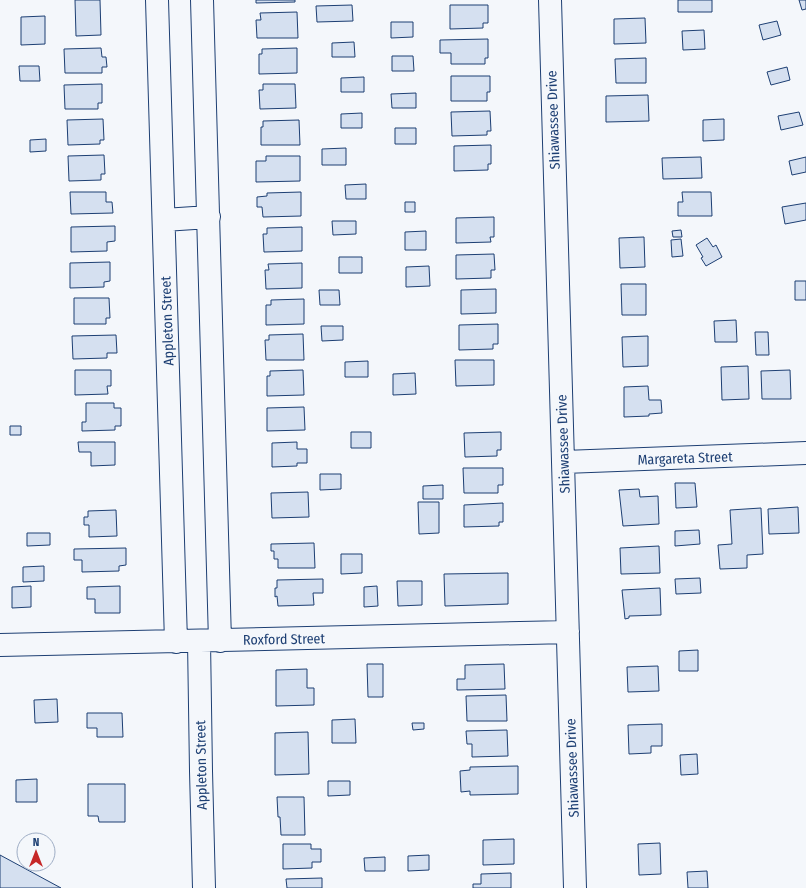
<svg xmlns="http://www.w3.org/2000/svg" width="806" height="888" font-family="'Fira Sans Condensed',sans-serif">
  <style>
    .building { fill: #d5e0f0; stroke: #1d3f73 }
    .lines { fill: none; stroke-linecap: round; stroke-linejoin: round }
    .minor-casing { stroke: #1d3f73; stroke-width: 24 }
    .minor { stroke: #f4f7fb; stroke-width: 22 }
    .labels { text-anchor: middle; stroke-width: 3; stroke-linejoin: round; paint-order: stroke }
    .street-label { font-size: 14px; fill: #1d3f73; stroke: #f4f7fb }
  </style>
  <rect width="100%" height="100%" fill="#f4f7fb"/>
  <!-- building -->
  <path class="building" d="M75,0H100L101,35L76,36Z
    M256,0H295V2L256,3Z
    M678,0H712V12H678Z
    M799,0H806V9L802,10Z
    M352,5L353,21L317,22L316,6Z
    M450,5H488V23H483V28L450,29Z
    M297,12L298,38H257L256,20H261L260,13Z
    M45,16V44L21,45V17Z
    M645,18L646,43L614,44V19Z
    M777,21L781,35L763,40L759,25Z
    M391,22H413V37L391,38Z
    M704,30L705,49L683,50L682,31Z
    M488,39V58H485V64H451V53H440V40Z
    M354,42L355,57H332V43Z
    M101,48L102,57H106L107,67H102V73H65L64,49Z
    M297,48V73L259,74V54H262V49Z
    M392,56H413L414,71H392Z
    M646,58V83H616L615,59Z
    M19,66H39L40,81H20Z
    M787,67L790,80L771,85L767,72Z
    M451,76H490V92H487V101H451Z
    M364,77V92H341V78Z
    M102,84V103H98V109H65L64,85Z
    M263,84H295L296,108L260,109L259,90H263Z
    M416,93V108H392L391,94Z
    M648,95L649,121L606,122V96Z
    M490,111L491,131H487V135L452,136L451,112Z
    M799,112L803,125L781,130L778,116Z
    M362,113V128H341V114Z
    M103,119L104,140H100V144L68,145L67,120Z
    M724,119V140L703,141V120Z
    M299,120L300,145H261V127H263V121Z
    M395,128H416V144H395Z
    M46,139V151L30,152V140Z
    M491,145V164H488V170L454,171V146Z
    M346,148V165H322V149Z
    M104,155L105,174H101V180L69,181L68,156Z
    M266,156H300V181L256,182V161H266Z
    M701,157L702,178L663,179L662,158Z
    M806,157V172L792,175L789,161Z
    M366,184V199H346L345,185Z
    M70,192H106V202H112L113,213L71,214Z
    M301,192V216L263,217L262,207H257V197L267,196V193Z
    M682,192H711L712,216H678V202H683Z
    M405,202H415V212H405Z
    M806,203V220L785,224L782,207Z
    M494,217V237H490L491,242L456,243V218Z
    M332,221H356V234L333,235Z
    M115,226V241L107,242V251L71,252V227Z
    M302,227V251L264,252L263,234H267V228Z
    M681,230L682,237H673L672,231Z
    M426,231V250H405V232Z
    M644,237L645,267L620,268L619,238Z
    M707,238L713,247L716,245L722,257L706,266L701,258L703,257L696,245Z
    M681,239L683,256L672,257L671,240Z
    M494,254L495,270H491V278L456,279V255Z
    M339,257H362V273H339Z
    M110,262V281L104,282V287L70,288V263Z
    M302,263V288L266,289L265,270H269L268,264Z
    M429,266L430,286L406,287V267Z
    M795,281H806V300H795Z
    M621,284H646V315H622Z
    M496,289V313L461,314V290Z
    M319,290H339L340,305H320Z
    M74,298H109L110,318H106V324H74Z
    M304,299V324L266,325V305H271V300Z
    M736,320L737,342H715L714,321Z
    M498,324V344H493V349L459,350V325Z
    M321,326H343V340L322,341Z
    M755,332H768L769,355H756Z
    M303,334L304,360H266L265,340H269V335Z
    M116,335L117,353H107V358L73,359L72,336Z
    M648,336V366L623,367L622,337Z
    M455,360H494V385L456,386Z
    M368,361V377H345V362Z
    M748,366L749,399L722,400L721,367Z
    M75,370H111V386H107L108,394L75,395Z
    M303,370L304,395L267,396V376H270V371Z
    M790,370L791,399H762L761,371Z
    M415,373L416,394L393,395V374Z
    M648,386L649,400H661L662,413L649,414V416L624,417V387Z
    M86,403H114V408H121V426H115V430L82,431V422H86Z
    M304,407L305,430L267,431V408Z
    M10,426H21V435H10Z
    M351,432H371V448H351Z
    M501,432V450H497V456L465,457L464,433Z
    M78,442H115V465L91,466V452H79Z
    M297,442V449H307V463H297V466L272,467V443Z
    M463,468H503V485H498V493H464Z
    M320,474H341V489L320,490Z
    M675,483H695L697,507L676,508Z
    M443,485V499H423V486Z
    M639,489L640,497L658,496L659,524L623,526L619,490Z
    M308,492L309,517L272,518L271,493Z
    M418,502H439V533L419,534Z
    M503,503V522H499V526L464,527V505Z
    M798,507L799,533L769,534L768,509Z
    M761,508L763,554L747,555V568L720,569L718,545L732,544L730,510Z
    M116,510L117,536L89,537V525H84V517H88V511Z
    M699,530L700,544L675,546V531Z
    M27,533H50V545L27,546Z
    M314,543L315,568H278V559H274V551H271V544Z
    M659,546L660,573L621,574L620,548Z
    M126,548V565L119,566V571L82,572V560H74V549Z
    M341,554H362V573L341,574Z
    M44,566V581L23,582V567Z
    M508,573V604L445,606L444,574Z
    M700,578L701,593L676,594L675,579Z
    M323,579V593H313L314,605L278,606L277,596L275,597V588H277V580Z
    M397,581H422V605L398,606Z
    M31,586V607L12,608V587Z
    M120,586V613H95V599H87V587Z
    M377,586L378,606L364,607V587Z
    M660,588L661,615L629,616V618L625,619L622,590Z
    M698,650V671H679V651Z
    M367,664H383V697H368Z
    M504,664L505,689L457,690V679H465V665Z
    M658,666L659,691L628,692L627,667Z
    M307,669V688H314V705L276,706V670Z
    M506,695L507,721H467L466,696Z
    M57,699L58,722L35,723L34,700Z
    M87,713H122L123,737H97V728H87Z
    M355,719L356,743H332V720Z
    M412,723H424V729L413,730Z
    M662,724V746H651V753L629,754L628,725Z
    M507,730L508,756L472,757V744H467L466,731Z
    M308,732L309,774L275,775V733Z
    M697,754L698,774L681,775L680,755Z
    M518,766V794L470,795V791L461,792L460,771L470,770V767Z
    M37,779V802H16V780Z
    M328,781H350V795L328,796Z
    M88,784H125V822H99L98,816H88Z
    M277,797H304L305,835H281L280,817H278Z
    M514,839V864L483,865V840Z
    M660,843L661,874L639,875L638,844Z
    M283,844H311V849H321V862H312V868L283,869Z
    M0,855L61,888H0Z
    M429,855V870L408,871V856Z
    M385,857V871H365L364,858Z
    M707,871L708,888H688L687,872Z
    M511,873V888H473V884H481V874Z
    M322,878V888H287L286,879Z"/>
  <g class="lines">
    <!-- minor casing -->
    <g class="minor-casing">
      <path id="minor" d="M157,0L176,642
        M202,0L220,641
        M550,0L575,888
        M164,220L209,217
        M564,462L806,453
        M199,641L201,771L204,888
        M0,645L568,632"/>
    </g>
    <!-- minor -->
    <use href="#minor" class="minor"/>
  </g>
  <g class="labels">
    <!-- street labels -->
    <g class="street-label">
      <text transform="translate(553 120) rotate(-92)" y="5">Shiawassee Drive</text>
      <text transform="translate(167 321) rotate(-92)" y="5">Appleton Street</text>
      <text transform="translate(563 444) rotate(-92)" y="5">Shiawassee Drive</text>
      <text transform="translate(685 458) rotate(-2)" y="5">Margareta Street</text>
      <text transform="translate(284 639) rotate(-1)" y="5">Roxford Street</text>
      <text transform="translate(201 765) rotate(-91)" y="5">Appleton Street</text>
      <text transform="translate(572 768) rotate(-92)" y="5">Shiawassee Drive</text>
    </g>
  </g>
  <!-- north arrow -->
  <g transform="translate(36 852)"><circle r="19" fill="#f4f7fb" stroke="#9eadc5"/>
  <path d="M0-3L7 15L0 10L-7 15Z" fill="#c62828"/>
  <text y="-6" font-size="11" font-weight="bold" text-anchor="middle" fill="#1d3f73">N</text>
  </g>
</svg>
